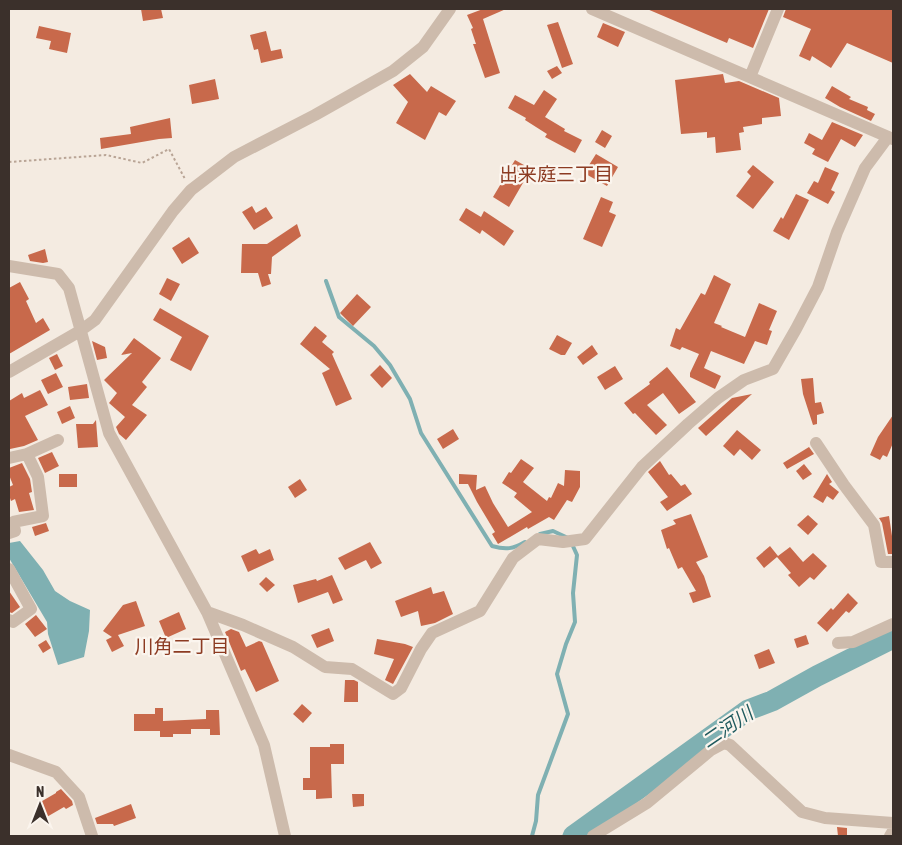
<svg xmlns="http://www.w3.org/2000/svg" width="902" height="845" font-family="'Asap Condensed','Noto Sans JP',sans-serif">
  <style>
    .water { fill: #7fb0b2 }
    .lines { fill: none; stroke-linecap: round; stroke-linejoin: round }
    .stream { stroke: #7fb0b2; stroke-width: 4 }
    .river { stroke: #7fb0b2; stroke-width: 21 }
    .building { fill: #c8694b }
    .path { stroke: #b9a596; stroke-width: 2; stroke-dasharray: 2.5 2.5; stroke-linecap: butt }
    .minor { stroke: #cdbbac; stroke-width: 12 }
    .labels { text-anchor: middle; stroke-width: 4.5; stroke-linejoin: round; paint-order: stroke }
    .neighbourhood-label { font-size: 19px; fill: #8c3b22; stroke: #fbf5ee }
    .water-label { font-size: 19px; font-style: italic; fill: #1f5a5e; stroke: #fbf5ee }
  </style>
  <rect width="100%" height="100%" fill="#f4ebe1"/>
  <!-- water -->
  <path class="water" d="M20,541L43,570L55,591L70,601L90,610L89,631L84,657L58,665L48,634L47,622L9,558V543Z"/>
  <g class="lines">
    <!-- stream -->
    <path class="stream" d="M326,281L339,317L374,346L390,365L410,399L421,433L492,546C506,550 513,549 525,542
      M540,534L553,531L568,538
      M532,836L536,821L538,795L568,714L557,674L566,644L575,622L573,593L577,555L572,544"/>
    <!-- river -->
    <path class="river" d="M573,836L748,710L772,701L817,676L893,638"/>
  </g>
  <!-- building -->
  <path class="building" d="M141,9H161L163,18L143,21Z
    M483,9H506L483,19L500,73L485,78L473,44H476L471,29L473,28L467,15Z
    M647,9H769L753,48L729,38L727,43Z
    M786,9H893V63L847,43L831,68L812,56L810,61L799,56L811,29L783,17Z
    M558,22L573,64L562,68L547,25Z
    M603,23L625,32L618,47L597,37Z
    M39,26L71,33L67,53L49,49L51,41L36,38Z
    M266,31L271,51L281,49L283,58L261,63L258,49L254,50L250,35Z
    M557,66L562,73L552,79L547,71Z
    M410,74L427,92L431,86L456,101L446,116L439,112L425,140L396,123L408,102L393,85Z
    M723,74L725,83L739,81L779,98L781,116L762,118V124L743,127L744,132L739,133L741,150L716,153L715,137L707,138V132L681,134L675,80Z
    M215,79L219,99L192,104L189,85Z
    M832,86L851,97L849,99L868,107L867,110L875,114L871,121L840,107L825,98Z
    M544,90L557,99L545,117L565,129L564,131L582,140L575,153L545,137L547,134L525,120L526,118L508,108L515,95L534,105Z
    M170,118L172,138L159,139L101,149L100,138L131,134L130,127Z
    M832,122L863,135L855,147L841,139L828,162L812,154L815,149L804,143L809,133L822,140Z
    M602,130L612,136L605,148L595,142Z
    M596,154L618,167L607,186L584,173Z
    M515,160L531,169L509,207L493,197Z
    M753,165L774,182L753,209L736,196L751,176L747,172Z
    M825,167L839,173L831,190L835,192L828,204L807,193L814,181L818,183Z
    M796,194L809,200L789,240L773,231L781,217L783,219Z
    M601,197L613,202L609,212L616,215L602,247L583,239Z
    M252,206L256,213L266,207L273,218L254,230L242,212Z
    M466,208L481,217L484,211L514,231L504,246L482,230L480,234L459,220Z
    M297,224L301,236L272,257L271,274H268L271,284L262,287L258,273H241L242,244H267Z
    M189,237L199,253L182,264L172,248Z
    M45,249L48,262L43,263L30,261L28,255Z
    M714,275L731,284L714,323L722,326L721,327L745,337L759,303L777,311L769,330L772,331L767,345L755,341L744,364L711,351L704,368L721,376L715,389L690,377V373L699,354L682,347L680,350L670,346L676,328L680,330L701,293L705,295Z
    M167,278L180,284L171,301L159,294Z
    M20,282L29,299L26,301L36,323L43,318L50,330L9,354V288Z
    M357,294L371,307L353,326L340,313Z
    M160,308L209,336L191,371L170,360L182,337L153,320Z
    M315,326L327,336L322,342L334,352L332,354L352,399L336,406L322,373L330,369L300,344Z
    M557,335L572,343L565,355H561L549,349Z
    M134,338L161,358L142,382L147,387L132,405L147,415L126,440L119,434L116,427L125,417L109,403L117,393L104,380L132,353L121,355Z
    M92,341L105,347L107,358L97,360Z
    M592,345L598,354L583,365L577,357Z
    M57,354L63,366L55,370L49,358Z
    M380,365L392,378L382,388L370,375Z
    M615,366L623,379L605,390L597,377Z
    M667,367L696,402L679,414L663,393L647,405L667,425L656,435L635,413L633,414L624,403L650,384L649,382Z
    M56,373L63,387L48,394L41,380Z
    M813,378L815,403L821,402L824,413L817,415V424L813,425L803,394L801,379Z
    M87,384L89,398L70,400L68,387Z
    M40,390L48,405L25,416L38,440L24,446L10,449L9,401L22,393L24,398Z
    M752,394L706,436L698,428L732,398Z
    M70,406L75,418L62,424L57,412Z
    M893,415V443L887,457L883,455L880,460L870,455L878,437Z
    M96,420L98,447L78,448L76,424H93Z
    M453,429L459,439L443,449L437,439Z
    M737,430L761,450L752,460L740,449L734,456L723,446Z
    M809,447L814,454L787,469L783,463Z
    M52,452L59,466L45,473L38,458Z
    M521,459L534,468L523,482L547,501L549,497L551,498L558,483L564,486L565,470L580,471V487L572,502L567,500L554,520L549,517L528,529L527,527L498,544L492,534L495,532L477,502L468,484H459V474L477,475L476,490L485,486L493,503L508,527L532,512L514,497L517,493L502,483L509,472L511,473Z
    M660,461L669,475L671,474L681,486L685,484L692,494L667,511L660,502L668,497L648,472Z
    M22,463L30,479L32,492L29,493L34,510L19,512L15,499L11,501L9,495V487L13,485L9,475V468Z
    M804,464L812,474L803,480L796,471Z
    M59,474H77V487H59Z
    M827,474L832,482L829,484L839,492L833,500L827,496L823,503L813,497Z
    M300,479L307,490L295,498L288,487Z
    M691,514L708,557L696,562L704,576L711,597L693,603L689,593L696,591L682,567L678,569L669,548L667,549L661,530L676,524L673,520Z
    M808,515L818,524L808,535L797,525Z
    M889,516L892,536H893V554H888L882,523L879,518Z
    M46,523L49,531L35,536L32,527Z
    M370,542L382,563L371,569L366,560L345,570L338,558Z
    M770,546L778,556L790,547L803,562L813,553L827,566L814,580L810,577L799,587L788,575L791,573L777,557L764,568L756,558Z
    M256,549L259,554L270,549L274,560L248,572L241,556Z
    M332,575L343,600L333,604L328,592L298,603L293,585L316,579L317,581Z
    M266,577L275,585L267,592L259,584Z
    M431,587L433,594L444,591L453,614L435,623L421,626L418,611L401,617L395,601Z
    M9,591L20,607L12,613L9,612Z
    M848,593L858,603L849,613L846,611L827,632L817,623L831,608L833,610Z
    M136,601L145,626L118,635L124,646L112,652L106,640L112,637L103,631L123,605Z
    M179,612L186,629L166,638L159,621Z
    M36,615L47,629L35,637L25,624Z
    M329,628L334,641L317,648L311,635Z
    M231,629L239,632L246,647L259,641L262,642L279,681L256,692L245,669L241,671L225,632Z
    M806,635L809,644L797,648L794,639Z
    M377,639L405,644L413,647L393,684L385,680L394,659L374,654Z
    M46,640L51,648L43,653L38,645Z
    M769,649L775,663L759,669L754,655Z
    M345,680H354L358,682V702H344Z
    M302,704L312,713L303,723L293,714Z
    M155,708H163V721L206,719V710H219L220,735H210V729H191V734H173V737H160V731H134V714H155Z
    M330,744H344V764H331L332,798L316,799V790H303V778H310V747H330Z
    M61,789L72,801L73,805L66,809L64,807L45,818L37,804L56,793V792Z
    M352,794H364V806L353,807Z
    M131,804L136,818L114,826L113,824H97L95,818Z
    M837,827L847,828V836H838Z"/>
  <g class="lines">
    <!-- path -->
    <path class="path" d="M9,162L106,155L142,163L169,149L185,179"/>
    <!-- minor -->
    <path class="minor" d="M592,9L893,139
      M750,77L778,9
      M9,266L58,274L69,288L109,433L207,612L264,745L285,836
      M9,372L80,331L95,320L173,211L191,190L234,157L315,115L393,71L423,47L450,9
      M816,443L844,485L874,525L881,562H893
      M9,458L27,454L58,440
      M9,533L15,531L13,522L43,516L38,477L27,454
      M9,569L31,609L13,622L9,620
      M207,612L243,625L293,647L325,667L352,669L393,694L401,688L421,649L432,633L480,611L513,558L538,539L563,542L585,539L642,467L688,424L718,398L744,380L773,369L796,329L818,287L837,232L865,168L888,137
      M838,643L853,642L893,624
      M9,755L56,772L79,797L92,836
      M593,836L647,803L711,750L724,743L730,745L802,812L825,818L893,823
      M890,836L893,831"/>
  </g>
  <g class="labels">
    <!-- neighbourhood labels -->
    <g class="neighbourhood-label">
      <text x="556" y="181">出来庭三丁目</text>
      <text x="182" y="653">川角二丁目</text>
    </g>
    <!-- water labels -->
    <g class="water-label">
      <text transform="translate(727 727) rotate(-34)" y="7">二河川</text>
    </g>
  </g>
  <!-- border -->
  <rect width="902" height="845" fill="none" stroke="#3b302b" stroke-width="20"/>
  <!-- north arrow -->
  <g transform="translate(40 805)" stroke="#fbf5ee" stroke-width="4" paint-order="stroke">
  <path d="M0-4L9 19L0 12L-9 19Z" fill="#3b302b"/>
  <text y="-8" font-size="14" font-weight="bold" text-anchor="middle" fill="#3b302b">N</text>
  </g>
</svg>
